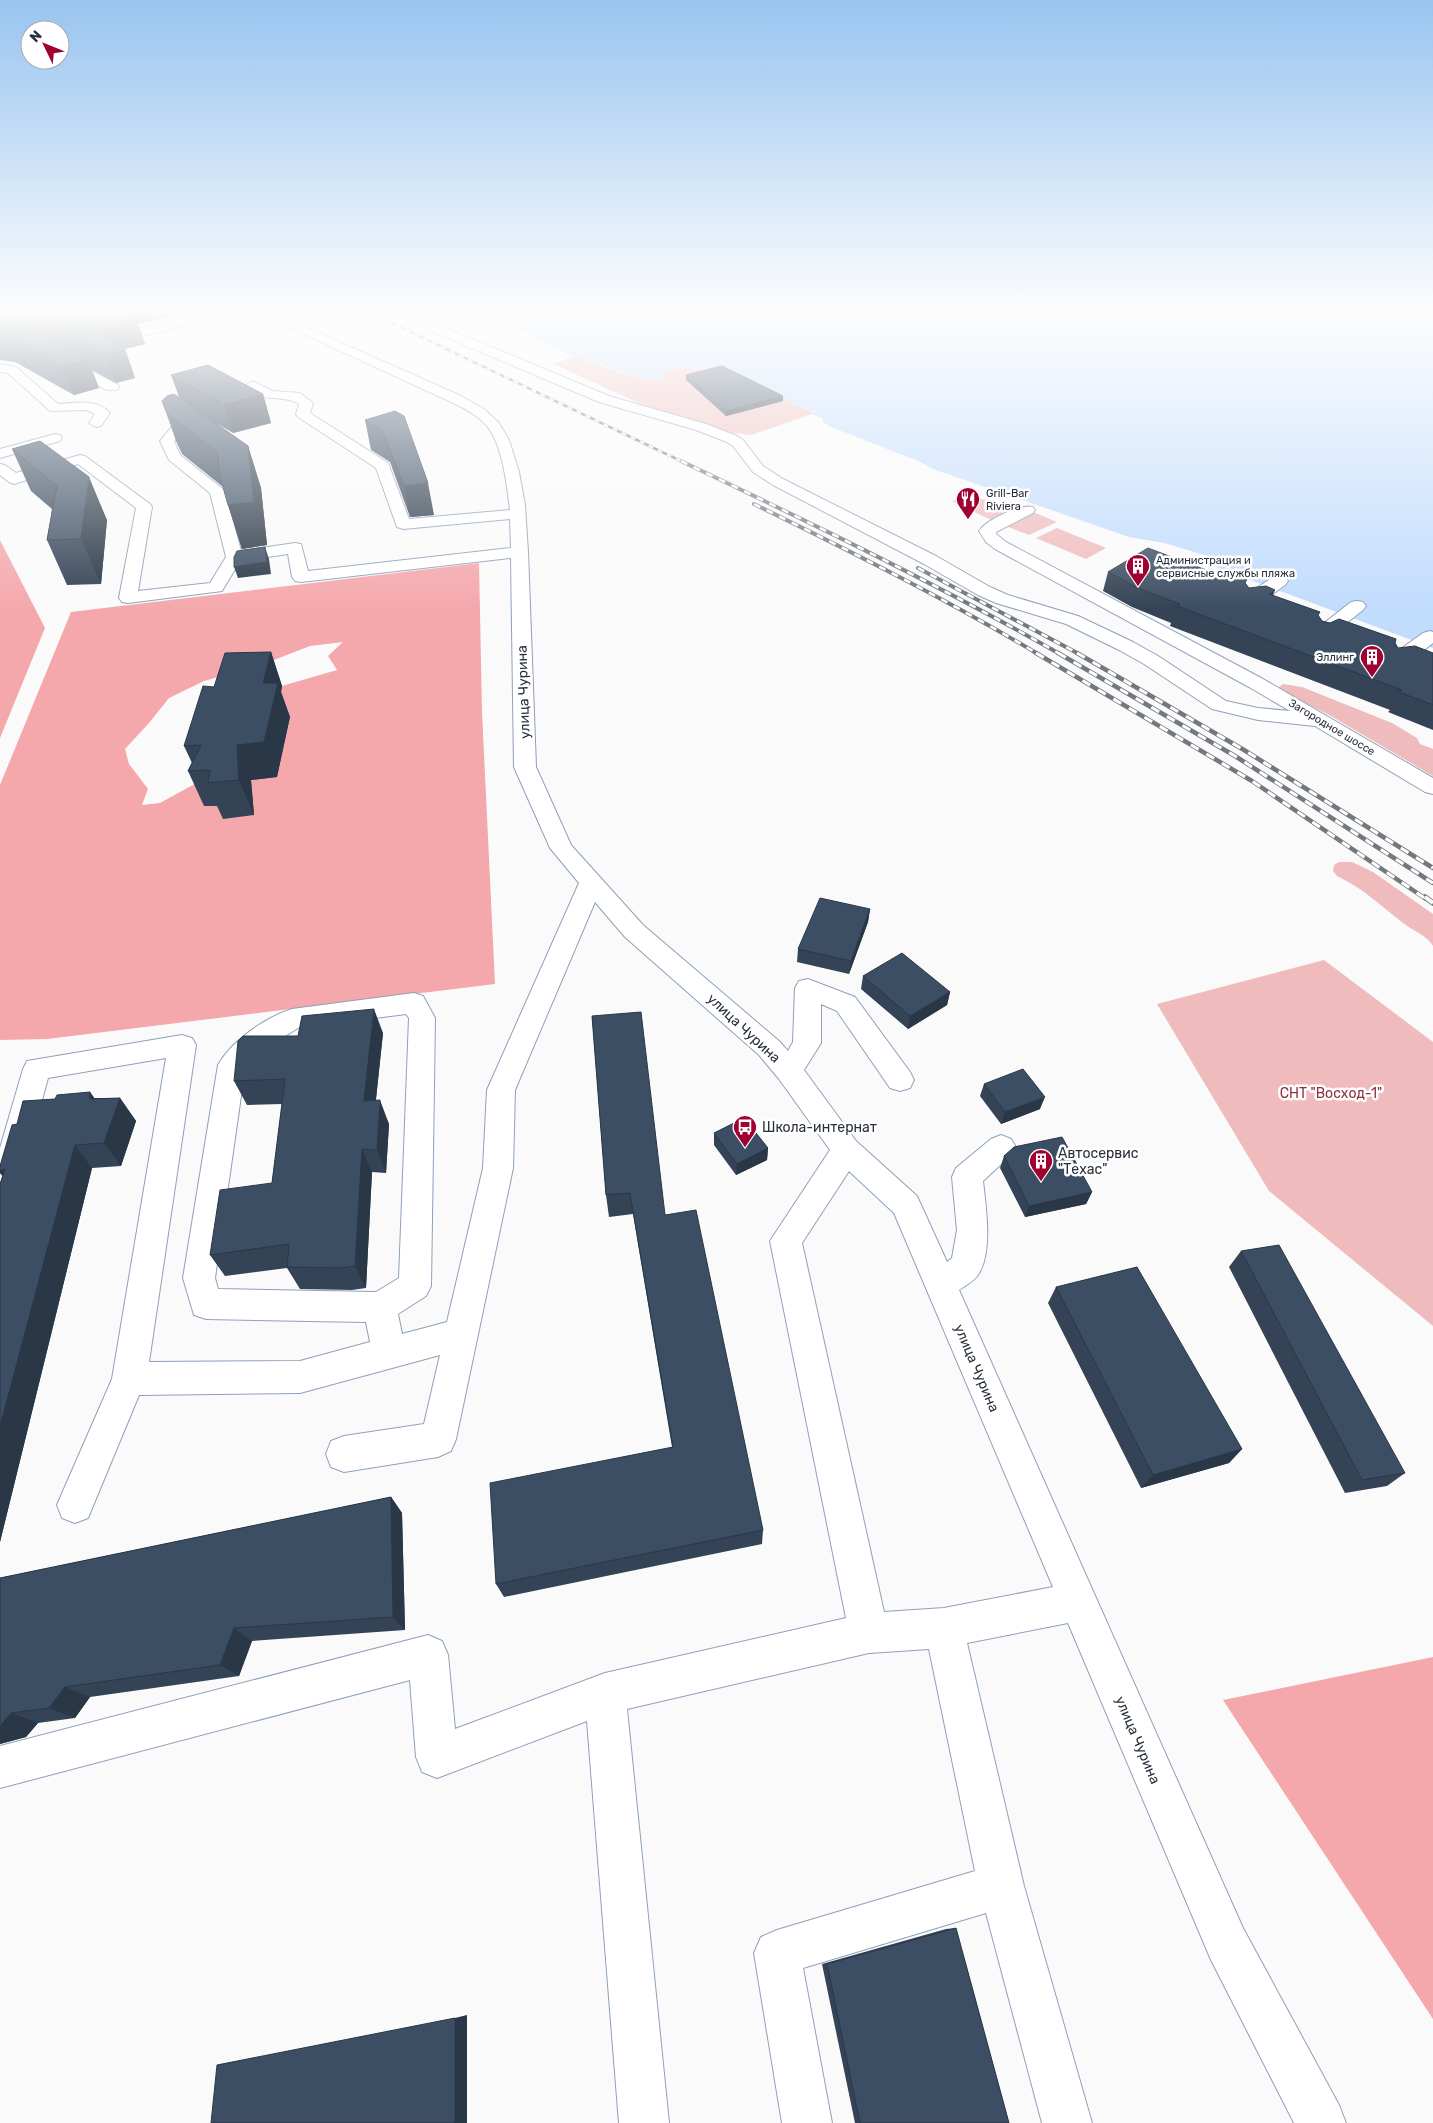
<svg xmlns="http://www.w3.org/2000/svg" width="1433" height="2123" font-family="Rubik,sans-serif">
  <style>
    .green { fill: #efbbbd }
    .forest { fill: #f4a8ac; fill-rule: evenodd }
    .water { fill: #c1dcfd }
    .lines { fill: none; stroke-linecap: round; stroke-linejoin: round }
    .minor-casing { stroke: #8da1ba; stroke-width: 2 }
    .minor { fill: #fff; fill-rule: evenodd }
    .rail-far3-casing { stroke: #72787e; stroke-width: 2.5 }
    .rail-far2-casing { stroke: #72787e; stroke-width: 4 }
    .rail-far1-casing { stroke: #72787e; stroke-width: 4.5 }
    .rail-casing { stroke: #72787e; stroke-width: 5.5 }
    .rail-far3 { stroke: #fff; stroke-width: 2; stroke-dasharray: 5; stroke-linecap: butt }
    .rail-far2 { stroke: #fff; stroke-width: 2.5; stroke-dasharray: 7; stroke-linecap: butt }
    .rail-far1 { stroke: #fff; stroke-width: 3; stroke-dasharray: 9; stroke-linecap: butt }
    .rail { stroke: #fff; stroke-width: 4; stroke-dasharray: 11; stroke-linecap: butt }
    .wall { fill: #344356 }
    .shaded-wall { fill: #2a3746 }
    .building { fill: #3c4e64; stroke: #2a3746 }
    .labels { text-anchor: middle; stroke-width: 5; stroke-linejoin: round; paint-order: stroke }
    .far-poi-label { font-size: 11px; fill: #272f39; stroke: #fff; text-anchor: start }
    .far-street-label { font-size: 11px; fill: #272f39; stroke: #fff }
    .street-label { font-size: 14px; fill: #272f39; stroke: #fff }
    .park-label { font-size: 14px; fill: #8a323d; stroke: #fff }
    .poi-label { font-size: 14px; fill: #272f39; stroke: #fff; text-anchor: start }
  </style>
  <rect width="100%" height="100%" fill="#fafafa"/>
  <!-- green -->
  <path class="green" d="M576,356C592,362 645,383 659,380C662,377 663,373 667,371C690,358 756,387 780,396L790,400L793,404L815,413L751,435L733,433L652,409L553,364Z
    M966,496L1023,507L991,520L952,501Z
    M1033,512L1057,522L1029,535L1006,526Z
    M1057,528L1106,548L1086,559L1036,538Z
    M1283,684L1302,687L1392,723L1417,738L1420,744L1433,749V776L1331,716L1280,690L1279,687Z
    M1339,862H1352L1373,872L1433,914V946C1427,935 1413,931 1403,923C1380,905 1364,889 1337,876L1333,871L1334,865Z
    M1324,960L1433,1042V1326L1269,1191L1157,1004Z"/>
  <!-- forest -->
  <path class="forest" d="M0,540L45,628L0,738Z
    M479,563L482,712L495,984L47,1039L0,1040V785L71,612ZM343,642L328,656L337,670L282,686L275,718H290L277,777L251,780L253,815L225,805L200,781L160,803L142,805L148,789L129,764L125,749L149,723L169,698L204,681L261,665L310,646Z
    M1433,1657V2019L1223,1700Z"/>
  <!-- water -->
  <path class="water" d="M495,312H1433V648L1218,568L1211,562V557L1164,543L1129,537L933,469L918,461L831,427L823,422V419L812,414L815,412L796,406L790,400L780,396C755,387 692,359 668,371C663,373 662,378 657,381L637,377L576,356L566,355L564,352L519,330L523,327L508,321L500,322L495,320L507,317Z"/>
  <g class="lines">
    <!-- minor casing -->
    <g class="minor-casing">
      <path id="minor" d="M208,312H228L226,314C205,320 111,349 98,335L104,331L126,332Z
        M256,312H272L461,396L484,409L499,423L509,440L519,472L525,505L528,552L536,767L571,845L643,925L779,1041L788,1051L793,1042L795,988L799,981L808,979L855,997L910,1072L914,1080L910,1088L900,1091L890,1088L837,1011L821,1004V1043L804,1070L856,1141L917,1196L947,1262L952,1258L957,1230L952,1177L956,1168L991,1139L1001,1135L1011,1139L1016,1147L1011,1155L983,1181C986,1207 993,1253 978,1275C974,1281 965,1286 959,1290L1243,1928L1339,2105L1346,2123H1294L1211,1960L1068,1623L967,1643L1024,1886L1092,2123H1042L986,1913L803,1968L832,2123H782L754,1953L761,1937L777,1930L975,1871L929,1649L869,1653L627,1709L669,2123H619L587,1721L437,1778L422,1772L416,1757L410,1680L0,1788V1746L428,1635L442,1641L448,1655L455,1729L605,1673L846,1618L770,1241L830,1150L779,1079L759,1055L625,937L595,902L515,1090L513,1168L456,1439L451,1451L438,1457L344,1472L331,1467L326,1454L331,1441L344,1436L424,1424L440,1355L300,1393L139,1395L88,1518L75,1523L62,1518L57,1505L112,1379L166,1058L48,1078L15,1200L11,1209L0,1213V1148L23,1069L27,1061L182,1035L192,1038L196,1045L149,1362L300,1361L370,1342L366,1322L206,1319L194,1315L183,1278L218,1065C231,1041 266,1017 292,1009L414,993L423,996L435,1018L431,1286L426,1296L398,1314L402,1334L447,1322L483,1168L487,1090L579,883L550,848L514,767L511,558L301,582L295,581L292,577L288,554L240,561L222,591L128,603L122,602L119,598L136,508L78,464L14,484L9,482L0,475V464L5,465L16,473L80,455L85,456L150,504L152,507L138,591L210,583L226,557L210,493L169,460L160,441L179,418L184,417L191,421L174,441L180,455L225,491L241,551L295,543L301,544L308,571L511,548L510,519L403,529L397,527L376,468L298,417L296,414L299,404C282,393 262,405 246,385L253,381L272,391L300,393L313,403L310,413L388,463L409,519L510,510C507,486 503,446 487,426C478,415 464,408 451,402ZM406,1014L409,1018L399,1278L376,1292L218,1289L215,1278L245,1068L260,1052L298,1028ZM849,1171L894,1213L1053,1587L944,1608L884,1612L802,1243Z
        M403,312H417L446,328L609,396L706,424L737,436L743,440L763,466L783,479L936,556L990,587L1008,595L1078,616L1133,642L1158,656L1226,701L1258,708L1290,711L1249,687L995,549L986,542L979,531C986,520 1020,504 1033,507L1035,510L1033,513L996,532V534L1006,542L1263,679L1433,778V794L1425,792L1315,726L1258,720L1212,709L1144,664L1119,650L1066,624L996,603L978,595L924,564L773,485L753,472L733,446L727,442L696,430L599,402L438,334Z
        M63,357L117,384L119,387L117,390H107L59,364L57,361Z
        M0,364L16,367L58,404C75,403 97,398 110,413L101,426L96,427L89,423L95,414L87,410L50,411L8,373L0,372Z
        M55,434L60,435L62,438L60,441L0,458V449Z
        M1279,576L1285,577L1288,581L1285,585C1273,593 1257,610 1242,606L1239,602L1242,598L1273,577Z
        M1357,601L1363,602L1366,606L1363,610L1326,639L1320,641L1314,639L1311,635L1314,631L1351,602Z
        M1430,631L1433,632V643C1420,653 1405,670 1388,666L1386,662L1388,658L1423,633Z"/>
    </g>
    <!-- minor -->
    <use href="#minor" class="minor"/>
    <!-- rail-far3 casing -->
    <g class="rail-far3-casing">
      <path id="rail-far3" d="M369,312L683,462"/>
    </g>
    <!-- rail-far2 casing -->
    <g class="rail-far2-casing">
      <path id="rail-far2" d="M681,461C809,522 937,584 1060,654
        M754,504C850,551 946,599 1038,654
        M918,568L1079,654"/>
    </g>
    <!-- rail-far1 casing -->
    <g class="rail-far1-casing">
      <path id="rail-far1" d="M1036,653L1252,781L1426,899
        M1058,653L1235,756L1433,883
        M1077,653L1244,750L1433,868"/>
    </g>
    <!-- rail casing -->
    <g class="rail-casing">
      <path id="rail" d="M1425,897L1433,903"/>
    </g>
    <!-- rail-far3 -->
    <use href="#rail-far3" class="rail-far3"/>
    <!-- rail-far2 -->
    <use href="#rail-far2" class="rail-far2"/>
    <!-- rail-far1 -->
    <use href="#rail-far1" class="rail-far1"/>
    <!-- rail -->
    <use href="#rail" class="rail"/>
  </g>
  <!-- wall -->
  <path class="wall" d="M0,312H170L172,316L138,324L145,344L125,349L135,378L116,383L92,370L99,388L74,395L15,362L0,360Z
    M171,375L263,394L271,423L233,433L214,422L248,446L261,488L267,545L242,549L228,505L223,487L182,454L176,441L162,401L179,397Z
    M686,375L783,401L726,416L686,380Z
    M404,416L434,515L410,517L390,462L371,450L365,420Z
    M12,449L107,520L101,584L67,585L47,540L52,509L31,491Z
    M1108,572L1222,576L1245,583L1249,588L1273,596L1318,616L1322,621L1395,643L1398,648L1433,653V730L1388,712L1390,710L1170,626L1171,623L1132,607L1103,591Z
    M271,652L282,686L281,692L290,717L277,777L251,780L254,815L223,819L217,806H204L188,771L192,763L184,746L214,687Z
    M870,909L868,922L849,974L797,962L798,949Z
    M863,976L950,992L947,1005L908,1029L861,989Z
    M592,1016L665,1215L763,1530L762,1544L504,1597L496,1584L672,1447L633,1214L609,1217L606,1195Z
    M383,1033L376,1100L389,1124L386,1173L372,1172L366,1288L352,1290L300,1289L287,1268L225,1276L210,1255L272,1183L282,1104L247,1105L234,1081L298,1036Z
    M984,1084L1040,1109L1001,1124L980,1096Z
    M95,1098H120L136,1121L121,1166L92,1168L0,1542V1184L3,1176L0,1173V1166L17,1124Z
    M714,1133L768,1148L767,1160L736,1175L714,1145Z
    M1004,1156L1092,1192L1086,1204L1025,1217L1000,1168Z
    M1241,1251L1405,1473L1387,1486L1345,1493L1229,1267Z
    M1056,1287L1242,1449L1229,1463L1141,1488L1048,1303Z
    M391,1497L402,1513L405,1630L252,1641L239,1676L90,1697L75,1718L38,1723L26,1737L0,1744V1578Z
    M956,1928L1009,2123H855L822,1964L946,1929Z"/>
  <!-- shaded-wall -->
  <path class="shaded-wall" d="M108,312H170L172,316L138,324L145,344L125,349L135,378L116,383L105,354L90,328L112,323Z
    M88,359L99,388L74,395L62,366Z
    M263,394L271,423L233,433L224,405Z
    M783,396V401L726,416V411Z
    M248,446L261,488L267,545L242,549L228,505Z
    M89,477L107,520L101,584L81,539Z
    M428,483L434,515L410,517L404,486Z
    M265,547L269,559L271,574L238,578L234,567Z
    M1275,590L1267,609L1269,594Z
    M271,652L282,686L281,692L290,717L277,777L251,780L254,815L239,780L237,745L263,683Z
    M870,909L868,922L849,974L851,961Z
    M950,992L947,1005L908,1029L910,1016Z
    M374,1009L383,1033L373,1125L364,1101Z
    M90,1092L107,1115L90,1099Z
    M1045,1097L1040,1109L1001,1124L1005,1112Z
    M120,1098L136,1121L121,1166L104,1143Z
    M380,1100L389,1124L386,1173L377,1150Z
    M75,1145L92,1168L0,1542V1427Z
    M768,1148L767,1160L736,1175L737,1164Z
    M362,1149L372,1172L366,1288L355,1266Z
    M5,1169L19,1194L0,1173V1171Z
    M1092,1192L1086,1204L1025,1217L1029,1206Z
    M1242,1449L1229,1463L1141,1488L1153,1475Z
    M391,1497L402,1513L405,1630L393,1617Z
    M234,1628L252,1641L239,1676L220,1665Z
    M65,1687L90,1697L75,1718L49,1708Z
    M11,1713L38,1723L26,1737L0,1744V1726Z
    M467,2015V2123H455V2018Z"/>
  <!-- building -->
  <path class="building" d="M0,312H69L116,314L125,312L135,317L90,328L125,349L105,354L54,326L0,321Z
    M0,332L46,336L88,359L62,366L3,334H0Z
    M208,365L263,394L224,405L171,375Z
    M722,366L783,396L726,411L686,375Z
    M174,394L248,446L254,502L228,505L219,473L218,455L212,448L167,413L162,401L167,396Z
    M395,411L404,416L428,483L404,486L383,432L365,420Z
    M40,441L89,477L81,539L47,540L57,486L12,449Z
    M265,547L267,562L234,567V557L237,551Z
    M1148,548L1222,576L1229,572L1247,579L1245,583L1249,588L1266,586L1275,590L1269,594L1320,612L1318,615L1322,621L1330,623L1339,619L1396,639L1395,643L1398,648L1415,646L1433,653V705L1399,692L1402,690L1177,606L1180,604L1138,588L1108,572Z
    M271,652L263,683H278L264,742L237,745L239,780L208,783L210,770L188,771L201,745L184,746L203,686L214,687L225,653Z
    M820,898L870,909L851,961L798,949Z
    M902,953L950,992L910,1016L863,976Z
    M374,1009L364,1101L380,1100L377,1150L362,1149L355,1266L341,1268L287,1267L289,1244L210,1255L220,1190L272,1183L285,1079L234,1081L238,1041L243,1036H298L302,1016Z
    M641,1012L665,1215L696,1210L763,1530L496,1584L490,1483L673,1447L630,1193L606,1195L592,1016Z
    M1023,1069L1045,1097L1005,1112L984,1084Z
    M90,1092V1099L120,1098L104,1143L75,1145L0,1427V1184L5,1169L0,1171V1166L12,1125L17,1124L23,1101L55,1099L57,1095Z
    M744,1118L768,1148L737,1164L714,1133Z
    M1062,1137L1092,1192L1029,1206L1004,1156L1014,1147Z
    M1279,1245L1405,1473L1362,1480L1241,1251Z
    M1137,1267L1242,1449L1153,1475L1056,1287Z
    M391,1497L393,1617L234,1628L220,1665L65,1687L49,1708L11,1713L0,1726V1578Z
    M956,1928L1009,2123H860L827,1964Z
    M455,2018V2123H211L217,2065Z"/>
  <!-- sky -->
  <linearGradient id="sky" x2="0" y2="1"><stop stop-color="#98c4f0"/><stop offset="0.51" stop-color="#fdfdfd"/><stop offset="1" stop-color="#fdfdfd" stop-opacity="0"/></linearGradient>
  <rect width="1433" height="609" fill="url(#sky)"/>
  <!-- icons -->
  <defs>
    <g id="restaurant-pin" transform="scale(1.25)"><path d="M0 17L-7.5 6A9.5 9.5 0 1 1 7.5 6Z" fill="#a10131" stroke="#fff"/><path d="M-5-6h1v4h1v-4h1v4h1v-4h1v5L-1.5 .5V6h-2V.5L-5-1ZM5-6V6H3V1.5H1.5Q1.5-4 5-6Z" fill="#fff"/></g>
    <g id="building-pin" transform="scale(1.25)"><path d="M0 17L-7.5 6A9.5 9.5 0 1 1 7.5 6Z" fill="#a10131" stroke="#fff"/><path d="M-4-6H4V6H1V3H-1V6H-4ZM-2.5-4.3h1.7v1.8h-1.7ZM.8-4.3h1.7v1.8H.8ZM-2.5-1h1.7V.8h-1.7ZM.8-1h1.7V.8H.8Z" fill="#fff"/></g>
    <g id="bus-pin" transform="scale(1.25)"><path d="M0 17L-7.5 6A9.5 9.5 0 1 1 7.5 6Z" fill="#a10131" stroke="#fff"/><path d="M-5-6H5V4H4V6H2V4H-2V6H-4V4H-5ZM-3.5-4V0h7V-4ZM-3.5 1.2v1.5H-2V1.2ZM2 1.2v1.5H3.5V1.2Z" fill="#fff"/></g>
  </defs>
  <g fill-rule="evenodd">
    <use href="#restaurant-pin" x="968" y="499"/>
    <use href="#building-pin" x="1138" y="566"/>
    <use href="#building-pin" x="1372" y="657"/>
    <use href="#bus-pin" x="745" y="1127"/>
    <use href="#building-pin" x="1041" y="1161"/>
  </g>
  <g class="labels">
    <!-- far-poi labels -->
    <g class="far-poi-label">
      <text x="986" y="497">Grill-Bar<tspan x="986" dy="13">Riviera</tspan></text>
      <text x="1156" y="564">Администрация и<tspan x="1156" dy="13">сервисные службы пляжа</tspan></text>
      <text x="1354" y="661" text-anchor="end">Эллинг</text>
    </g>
    <!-- far-street labels -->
    <g class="far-street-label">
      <text transform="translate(1332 727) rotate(31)" y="4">Загородное шоссе</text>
    </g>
    <!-- street labels -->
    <g class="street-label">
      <text transform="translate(523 692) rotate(-92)" y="5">улица Чурина</text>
      <text transform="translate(744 1028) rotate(43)" y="5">улица Чурина</text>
      <text transform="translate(977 1368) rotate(67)" y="5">улица Чурина</text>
      <text transform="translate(1138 1740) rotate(67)" y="5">улица Чурина</text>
    </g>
    <!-- park labels -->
    <g class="park-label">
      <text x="1331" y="1098">СНТ "Восход-1"</text>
    </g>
    <!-- poi labels -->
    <g class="poi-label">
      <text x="762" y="1132">Школа-интернат</text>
      <text x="1058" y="1158">Автосервис<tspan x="1058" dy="16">"Техас"</tspan></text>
    </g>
  </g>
  <!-- north arrow -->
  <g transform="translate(45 45) rotate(313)"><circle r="24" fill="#ffffff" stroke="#a9acb0"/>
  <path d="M0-4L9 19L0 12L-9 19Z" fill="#a10131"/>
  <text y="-8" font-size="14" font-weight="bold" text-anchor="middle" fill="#272f39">N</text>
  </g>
</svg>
